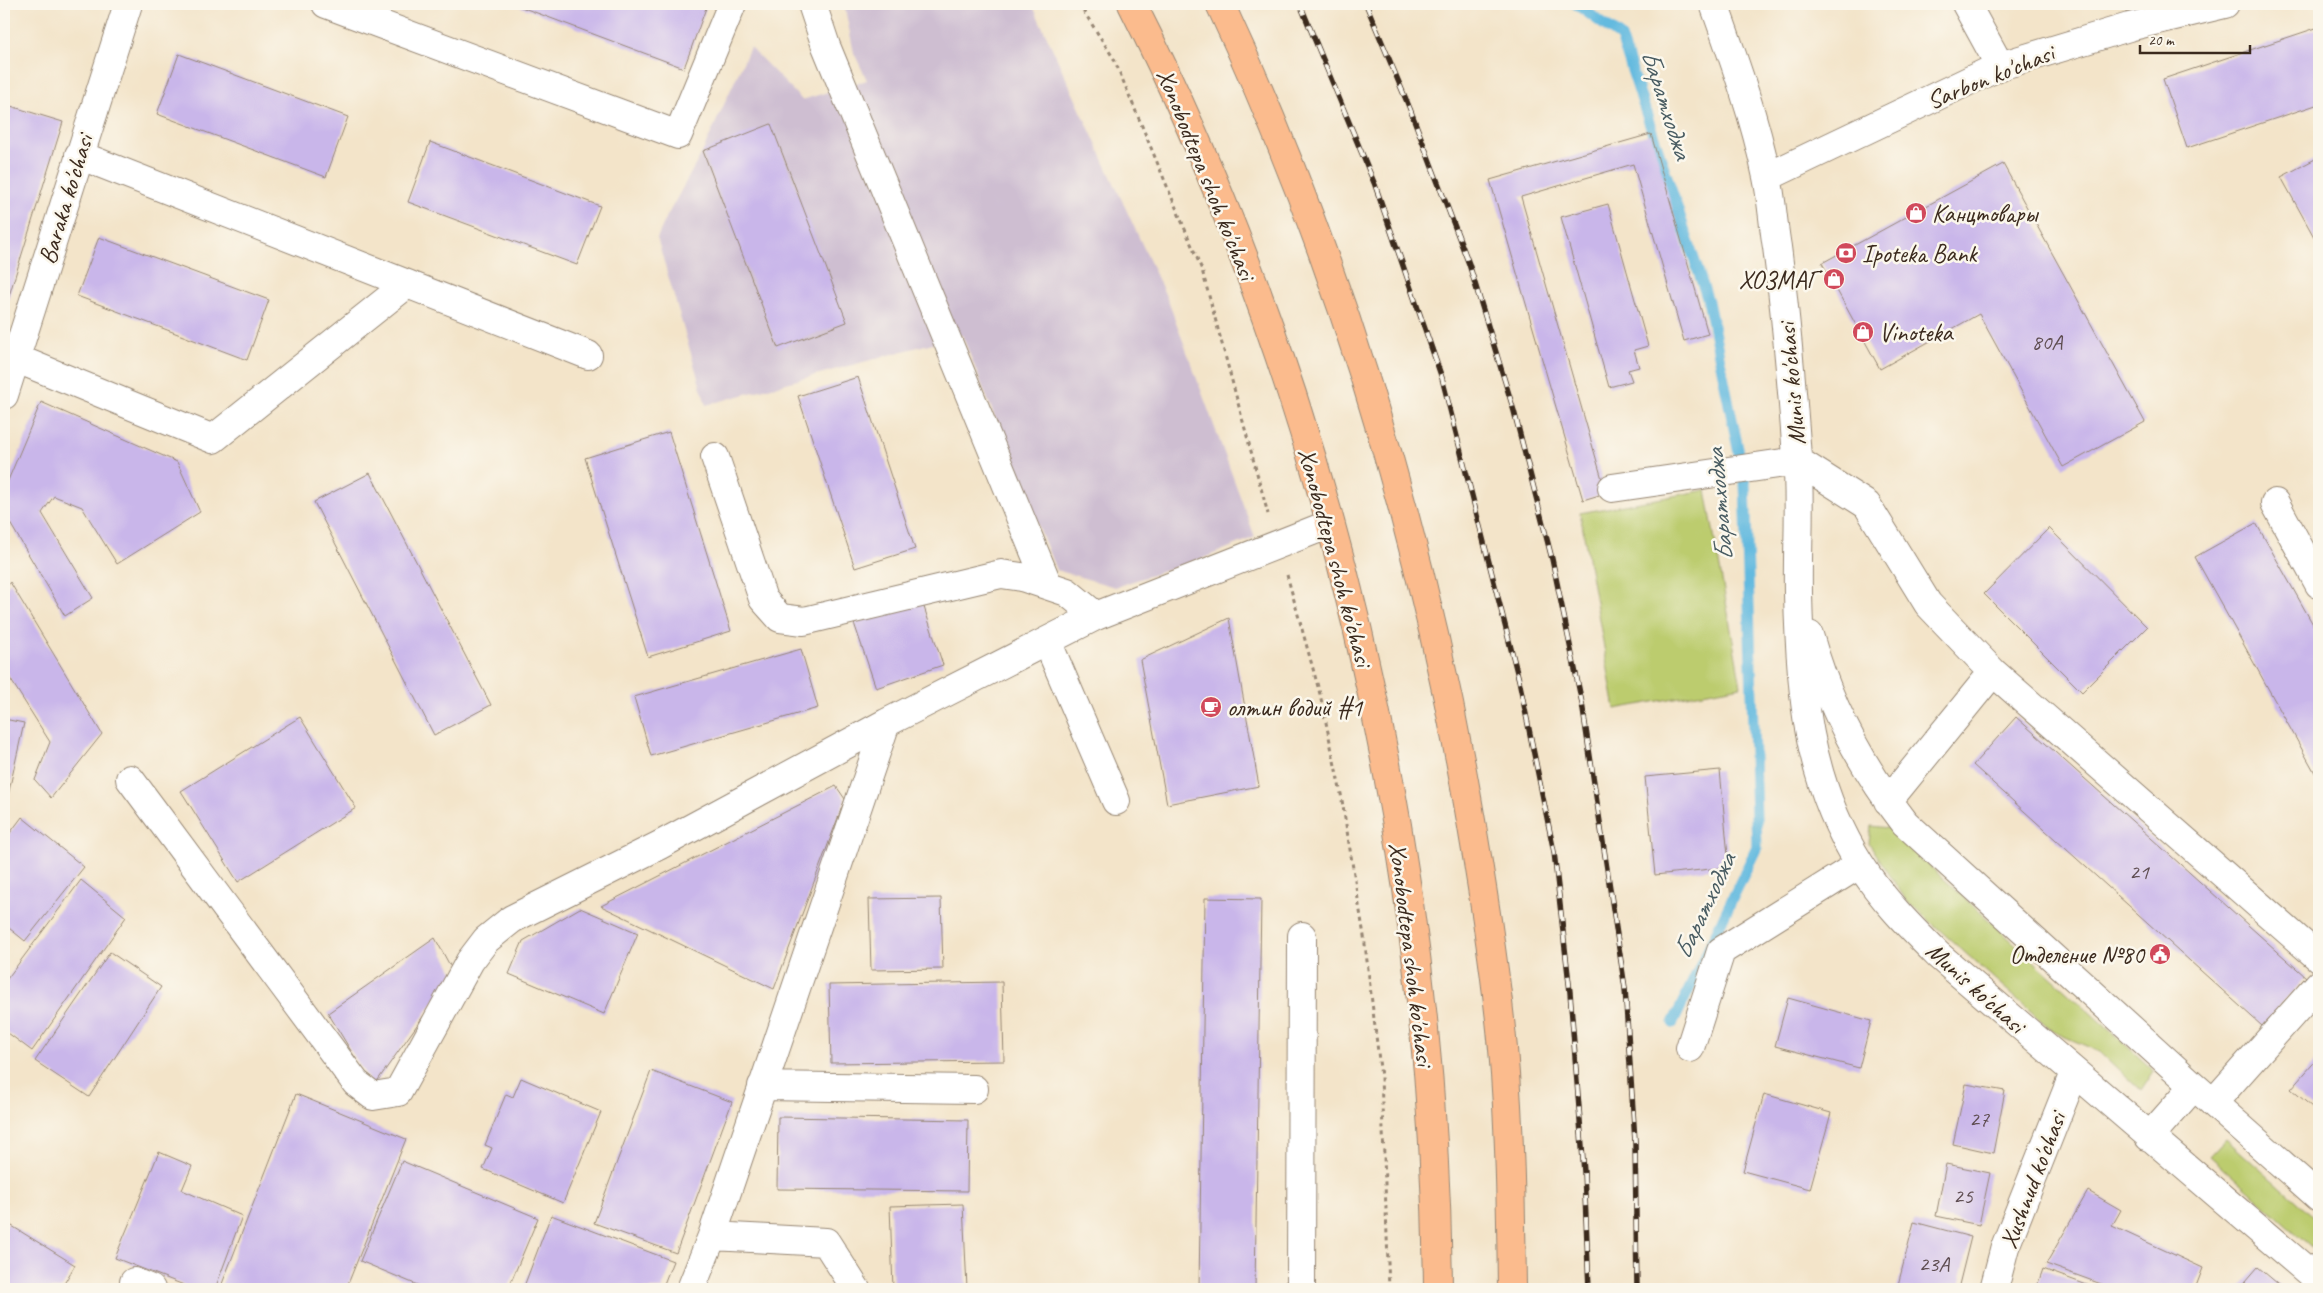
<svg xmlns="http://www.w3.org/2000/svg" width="2323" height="1293" font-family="Caveat,sans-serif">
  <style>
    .industrial { fill: #cebed1 }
    .green { fill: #bccc6e; stroke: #7c7b46 }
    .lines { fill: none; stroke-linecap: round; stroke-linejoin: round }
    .stream { stroke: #63badf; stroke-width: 11 }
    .building { fill: #c9b6ea }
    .minor-casing { stroke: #978774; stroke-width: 30 }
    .highway-casing { stroke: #978774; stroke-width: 30 }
    .path { stroke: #978774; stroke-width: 3; stroke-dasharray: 4 4; stroke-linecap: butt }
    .minor { stroke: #fff; stroke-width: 28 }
    .highway { stroke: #fbbb8d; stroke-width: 28 }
    .rail-casing { stroke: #3b2a1e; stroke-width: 5.5 }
    .rail { stroke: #fbf7ec; stroke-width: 4; stroke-dasharray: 11; stroke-linecap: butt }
    .labels { text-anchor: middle; stroke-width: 5; stroke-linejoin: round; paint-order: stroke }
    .number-label { font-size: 22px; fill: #5e4d51 }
    .street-label { font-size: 25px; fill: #3b2a1e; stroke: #fbf7ec }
    .poi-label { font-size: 25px; fill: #3b2a1e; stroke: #fbf7ec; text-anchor: start }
    .water-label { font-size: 26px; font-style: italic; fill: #495c62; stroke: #fbf7ec }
  </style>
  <rect width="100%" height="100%" fill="#fbf7ec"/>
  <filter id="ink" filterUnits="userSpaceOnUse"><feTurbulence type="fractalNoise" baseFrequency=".02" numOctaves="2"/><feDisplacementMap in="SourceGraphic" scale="10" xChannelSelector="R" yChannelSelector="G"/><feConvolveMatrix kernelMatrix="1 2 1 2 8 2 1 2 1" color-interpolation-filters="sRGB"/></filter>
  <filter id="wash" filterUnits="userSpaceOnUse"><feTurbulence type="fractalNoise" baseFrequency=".0096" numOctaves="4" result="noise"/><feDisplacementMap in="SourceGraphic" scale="20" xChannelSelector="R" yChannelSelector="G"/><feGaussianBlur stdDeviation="1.12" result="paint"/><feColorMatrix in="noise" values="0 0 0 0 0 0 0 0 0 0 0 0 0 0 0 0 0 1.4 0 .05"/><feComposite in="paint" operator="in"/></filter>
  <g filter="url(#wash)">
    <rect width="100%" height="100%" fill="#f3e4c9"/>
    <!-- industrial -->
    <path class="industrial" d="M844,4H1032L1169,303L1255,537L1201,559L1115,587L1056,570L962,335L706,405L657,238L667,216L703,151L750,47L802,100L867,80L854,53Z"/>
    <!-- green -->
    <path class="green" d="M1706,490L1741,686L1615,709L1580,513Z
      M1871,826L1888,828L2154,1071L2141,1091L2100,1052L2054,1032L1906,900L1869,843Z
      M2226,1139L2319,1222V1254L2210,1156Z"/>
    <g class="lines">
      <!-- stream -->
      <path class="stream" d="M1576,4L1621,37L1708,301L1745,483L1757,847L1673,1023"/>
    </g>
    <g id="blocks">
      <!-- building -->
      <path class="building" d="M513,4H694L706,8L684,68Z
        M2319,27V104L2187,148L2163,79Z
        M179,54L348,117L326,177L157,114Z
        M4,104L63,122L4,312Z
        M771,124L847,322L778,348L703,151Z
        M1651,134L1708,334L1684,341L1633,164L1521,197L1606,493L1583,500L1490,180Z
        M430,142L600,206L577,265L408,202Z
        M2319,157V246L2281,177Z
        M2003,164L2145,422L2063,467L1979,314L1880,369L1822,263Z
        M1608,204L1648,346L1634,350L1639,367L1628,370L1632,381L1609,387L1561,217Z
        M99,237L269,300L247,360L77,296Z
        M858,377L915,549L855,568L798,396Z
        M41,402L177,462L200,512L117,564L82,507L54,496L42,513L93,598L65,616L4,513V490Z
        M669,432L731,631L648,657L585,458Z
        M370,473L491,705L434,735L314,502Z
        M2256,523L2319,635V780L2195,557Z
        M2049,528L2147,627L2082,692L1984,594Z
        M10,582L102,734L51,798L35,780L50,742L4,669V591Z
        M922,601L943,665L876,688L854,623Z
        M1229,618L1259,786L1167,804L1140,660Z
        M801,649L818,708L651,756L634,697Z
        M300,717L356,808L238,882L181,791Z
        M2016,717L2306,977L2262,1026L1973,765Z
        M4,719L24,723L5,809H4Z
        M1720,770L1729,867L1655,875L1645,777Z
        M836,786L845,799L774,989L601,906Z
        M22,817L84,867L25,941L4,924V841Z
        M81,880L126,917L32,1051L4,1030V983Z
        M941,898L943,969L871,970L869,899Z
        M1205,898L1261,899L1255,1289H1199Z
        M580,908L638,933L604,1014L509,974L523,941Z
        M435,938L454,973L373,1087L328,1013Z
        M110,952L161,987L89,1097L35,1061Z
        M1002,982L1004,1061L831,1063L829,985Z
        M1788,998L1871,1021L1859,1068L1775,1046Z
        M2319,1057V1113L2291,1089Z
        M651,1071L732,1102L676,1253L594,1223Z
        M521,1078L601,1112L563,1203L483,1169L492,1148L485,1145L506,1094L513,1097Z
        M1966,1084L2005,1091L1993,1153L1953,1144Z
        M296,1094L406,1139L346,1289H220Z
        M1764,1094L1831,1113L1810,1189L1743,1171Z
        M778,1117L968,1120L967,1191L777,1189Z
        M159,1152L192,1166L182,1190L242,1216L215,1289H194L115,1258Z
        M402,1161L538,1218L508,1289H427L360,1261Z
        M1946,1164L1990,1173L1979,1225L1936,1216Z
        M2088,1191L2121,1210L2112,1226L2203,1268L2195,1289H2115L2046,1264Z
        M963,1204L967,1289H893L890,1206Z
        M551,1215L673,1261L662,1289H523Z
        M1914,1222L1971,1237L1958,1289H1897Z
        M7,1223L75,1265L61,1289H4V1229Z
        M2258,1267L2284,1289H2239Z
        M2043,1269L2098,1289H2036Z"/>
    </g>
  </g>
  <g filter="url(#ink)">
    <use href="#blocks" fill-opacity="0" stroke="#978774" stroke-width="1"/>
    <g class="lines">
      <!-- minor casing -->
      <g class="minor-casing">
        <path id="minor" d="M326,4L678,135L732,4
          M812,4L826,46L1048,585
          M1714,4C1734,60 1755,118 1767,177C1772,200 1773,224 1777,247C1786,317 1792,387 1797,457C1801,502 1797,548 1798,593C1800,690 1807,780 1860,864C1881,898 1910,927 1938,955L2319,1281
          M1966,4L2000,66
          M79,155L588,355
          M1767,177L2000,66L2129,27L2225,4
          M15,358L213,439L407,284
          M4,395L128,4
          M715,457L763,599L780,618L804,621L1001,574L1022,577L1067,592L1096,616
          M1612,488L1798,461L1867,505L1928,604L1993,672L2319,958
          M2275,503L2319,584
          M1809,635C1829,706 1861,766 1905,823L2194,1086L2319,1197
          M1047,641L1116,801
          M130,779L356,1083L373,1096L398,1092L470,961L486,940L512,919L660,845L886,723L1096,616L1330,524
          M1888,801L1993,672
          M1690,1048L1721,951L1860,864
          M762,1086L974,1089
          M2213,1103L2319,984
          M2149,1137L2194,1086
          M712,1236L826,1242L856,1289
          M134,1282L151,1289
          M691,1289L712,1236L886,723
          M1301,1289L1302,936
          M1994,1289L2005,1247L2074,1073"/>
      </g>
      <!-- highway casing -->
      <g class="highway-casing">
        <path id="highway" d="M1132,4C1329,394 1434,852 1438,1289
          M1220,4C1337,254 1417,520 1466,792C1481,877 1495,963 1503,1049C1510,1129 1511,1209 1512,1289"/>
      </g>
      <!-- path -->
      <path class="path" d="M1079,4L1114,59L1202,270L1268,514
        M1287,575L1320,694L1341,794L1364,936L1381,1077L1389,1289"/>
      <!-- minor -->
      <use href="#minor" class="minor"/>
      <!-- highway -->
      <use href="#highway" class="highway"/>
      <!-- rail casing -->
      <g class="rail-casing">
        <path id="rail" d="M1300,4L1375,185L1442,378L1519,680L1554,852L1570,992L1584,1172L1589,1289
          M1366,4L1410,109L1469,264L1514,411L1552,559L1582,703L1625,988L1635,1141L1637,1289"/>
      </g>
      <!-- rail -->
      <use href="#rail" class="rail"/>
    </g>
  </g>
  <!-- icons -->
  <defs>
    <g id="shop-disc" transform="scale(1.125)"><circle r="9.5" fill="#d1495b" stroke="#fbf7ec"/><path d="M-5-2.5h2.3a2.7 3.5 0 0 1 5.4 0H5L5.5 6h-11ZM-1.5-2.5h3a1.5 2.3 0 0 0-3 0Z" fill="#fff"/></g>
    <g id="bank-disc" transform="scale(1.125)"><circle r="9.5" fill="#d1495b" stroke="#fbf7ec"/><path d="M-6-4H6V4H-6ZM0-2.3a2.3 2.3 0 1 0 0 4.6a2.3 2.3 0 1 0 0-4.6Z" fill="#fff"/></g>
    <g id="cafe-disc" transform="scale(1.125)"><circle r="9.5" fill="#d1495b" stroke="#fbf7ec"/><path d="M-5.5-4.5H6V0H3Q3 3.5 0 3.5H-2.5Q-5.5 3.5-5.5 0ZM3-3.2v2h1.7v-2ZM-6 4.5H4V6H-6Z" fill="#fff"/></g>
    <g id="civic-disc" transform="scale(1.125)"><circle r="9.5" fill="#d1495b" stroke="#fbf7ec"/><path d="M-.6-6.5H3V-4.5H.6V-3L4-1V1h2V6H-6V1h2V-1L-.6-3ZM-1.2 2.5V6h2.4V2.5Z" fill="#fff"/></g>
  </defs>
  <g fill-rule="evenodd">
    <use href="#shop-disc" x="1916" y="213"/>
    <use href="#bank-disc" x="1846" y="253"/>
    <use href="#shop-disc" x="1834" y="279"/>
    <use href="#shop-disc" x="1863" y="332"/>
    <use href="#cafe-disc" x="1211" y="707"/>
    <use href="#civic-disc" x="2160" y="954"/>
  </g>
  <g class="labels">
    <!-- number labels -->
    <g class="number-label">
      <text x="2047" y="349">80A</text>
      <text x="2139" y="879">21</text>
      <text x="1979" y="1126">27</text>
      <text x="1963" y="1203">25</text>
      <text x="1934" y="1271">23A</text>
    </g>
    <!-- street labels -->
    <g class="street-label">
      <text transform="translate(1990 76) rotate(-22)" y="9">Sarbon ko'chasi</text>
      <text transform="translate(1207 174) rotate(68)" y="9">Xonobodtepa shoh ko'chasi</text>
      <text transform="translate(65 199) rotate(-73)" y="9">Baraka ko'chasi</text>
      <text transform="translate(1791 384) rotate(-95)" y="9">Munis ko'chasi</text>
      <text transform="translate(1336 557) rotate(75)" y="9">Xonobodtepa shoh ko'chasi</text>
      <text transform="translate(1412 954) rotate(83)" y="9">Xonobodtepa shoh ko'chasi</text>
      <text transform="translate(1976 987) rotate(42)" y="9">Munis ko'chasi</text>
      <text transform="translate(2032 1180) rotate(-69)" y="9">Xushnud ko'chasi</text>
    </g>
    <!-- poi labels -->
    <g class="poi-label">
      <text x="1932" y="222">Канцтовары</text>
      <text x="1862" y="262">Ipoteka Bank</text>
      <text x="1818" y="288" text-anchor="end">ХОЗМАГ</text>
      <text x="1879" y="341">Vinoteka</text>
      <text x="1227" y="716">олтин водий #1</text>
      <text x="2144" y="963" text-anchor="end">Отделение №80</text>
    </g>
    <!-- water labels -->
    <g class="water-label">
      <text transform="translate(1667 104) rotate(72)" y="9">Баратходжа</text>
      <text transform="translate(1719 505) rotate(-95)" y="9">Баратходжа</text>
      <text transform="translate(1704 906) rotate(-65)" y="9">Баратходжа</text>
    </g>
  </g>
  <!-- margin -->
  <rect width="2323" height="1293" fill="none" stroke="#fbf7ec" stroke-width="20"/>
  <!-- scale -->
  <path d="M2140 45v8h110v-8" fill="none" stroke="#3b2a1e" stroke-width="2.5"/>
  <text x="2148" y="45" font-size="15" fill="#3b2a1e" stroke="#fbf7ec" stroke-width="4" paint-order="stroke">20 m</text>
</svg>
